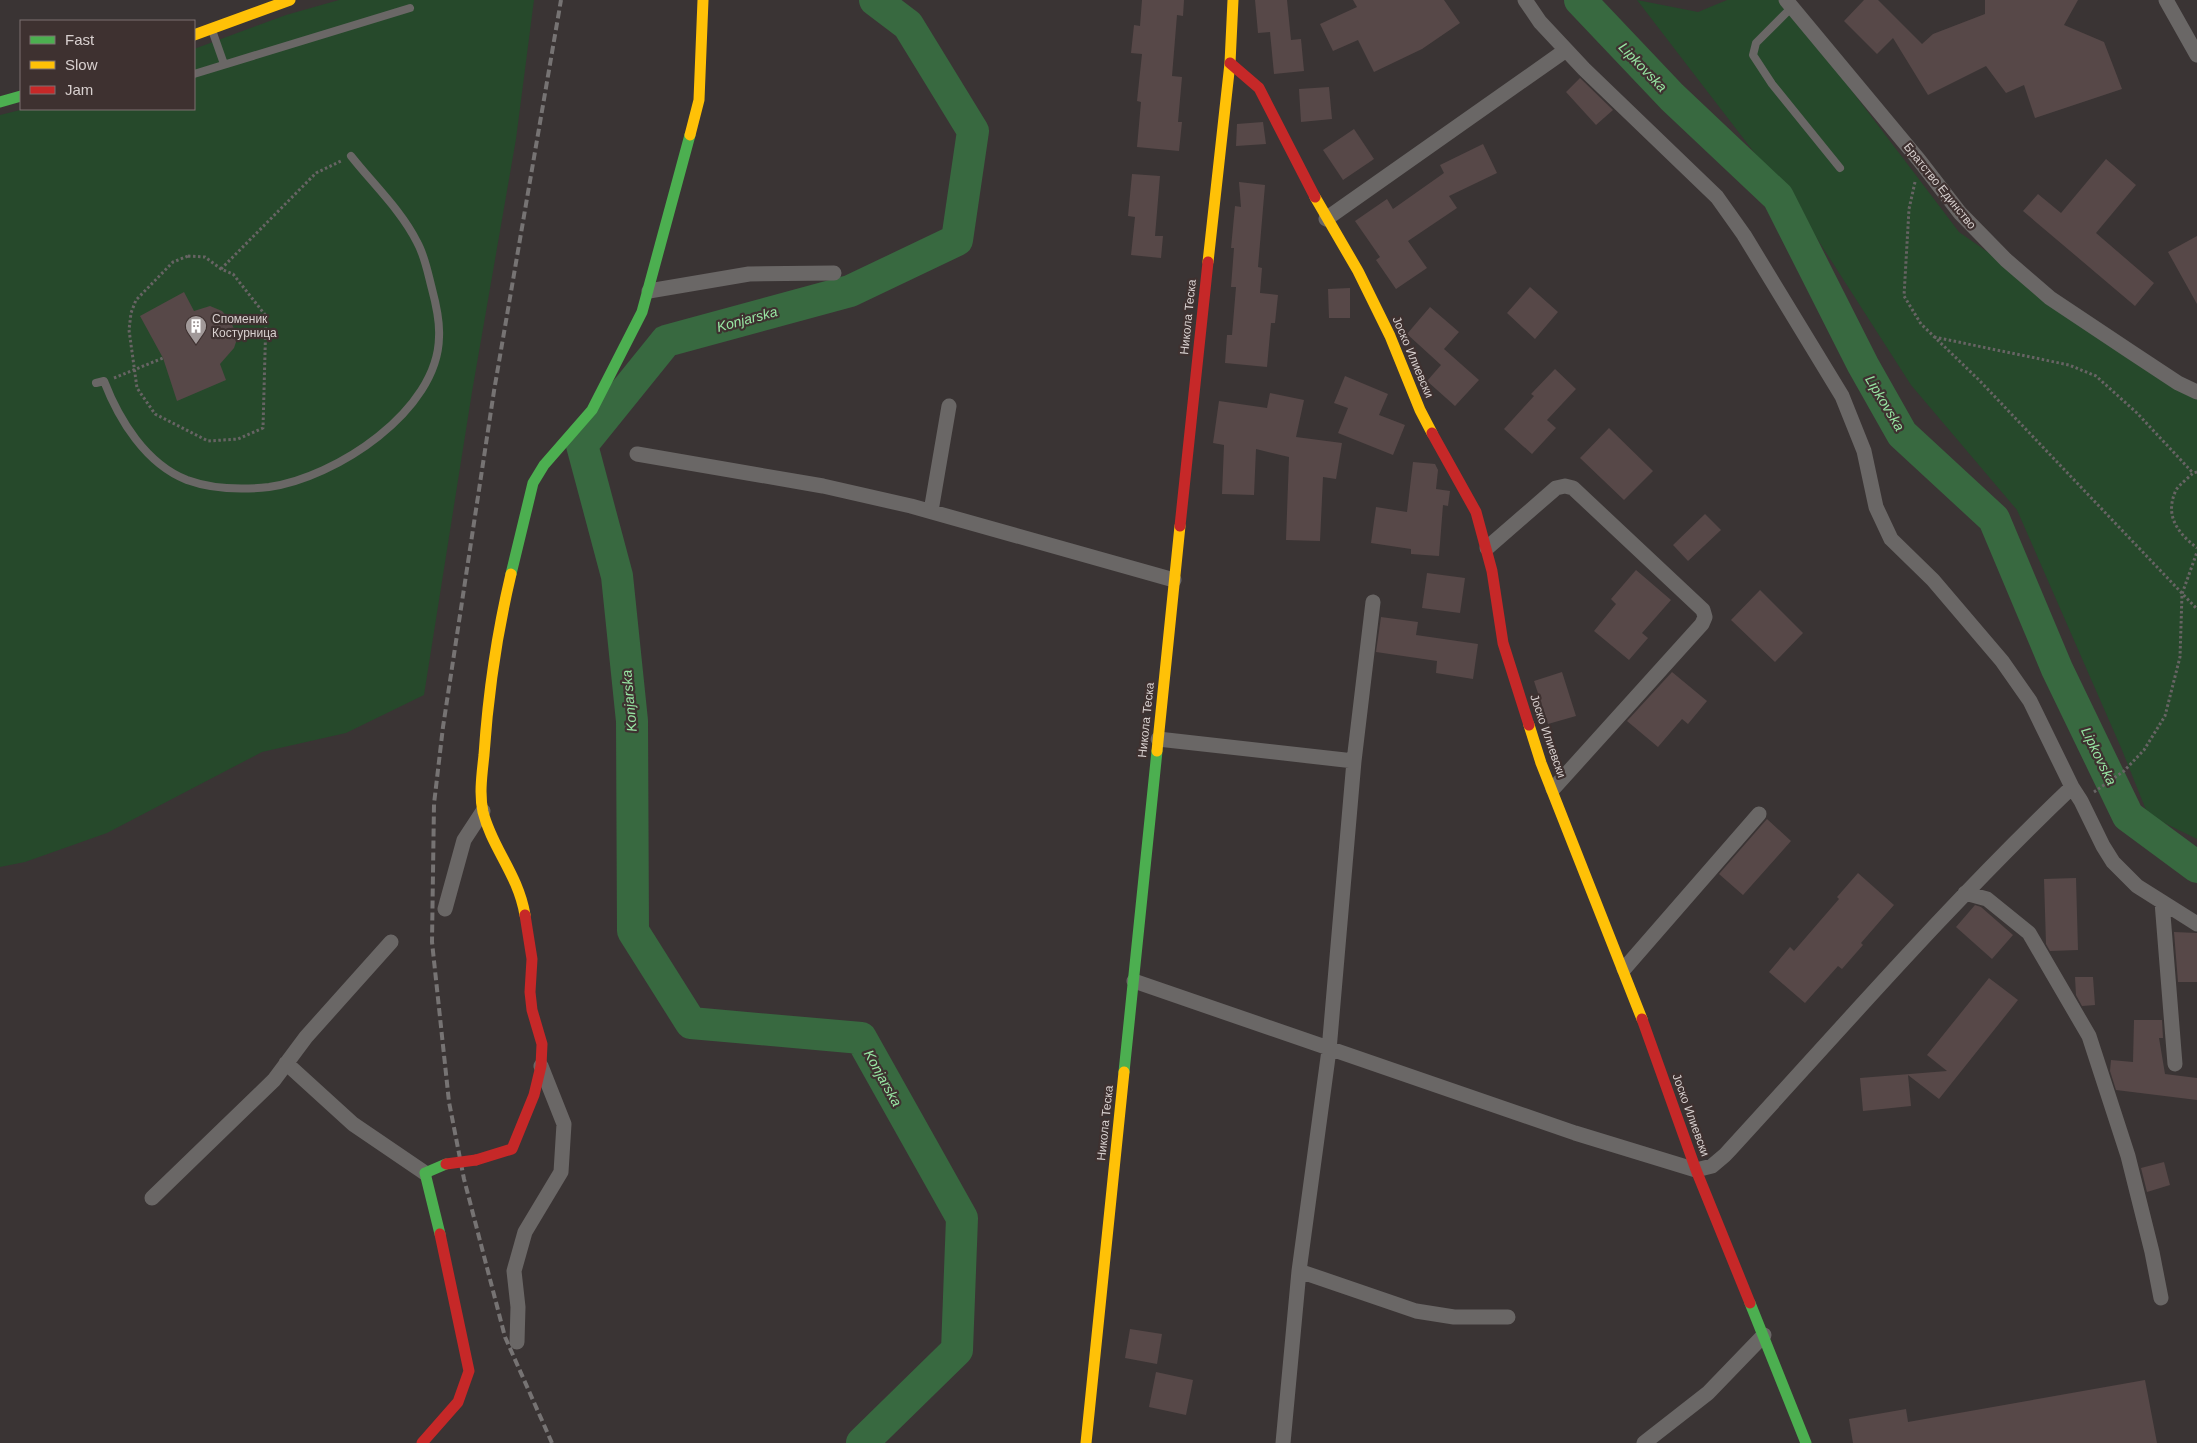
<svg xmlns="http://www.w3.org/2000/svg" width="2197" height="1443" font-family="Helvetica,sans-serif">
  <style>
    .green { fill: #26492b }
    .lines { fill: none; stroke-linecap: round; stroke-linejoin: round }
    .river { stroke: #386940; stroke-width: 32 }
    .building { fill: #574848 }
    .path { stroke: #676464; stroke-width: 3; stroke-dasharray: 2.5 2.5; stroke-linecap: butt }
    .lane { stroke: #6a6766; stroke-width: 8 }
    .street { stroke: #6a6766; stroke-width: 15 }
    .fast { stroke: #4caf50; stroke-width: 11 }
    .slow { stroke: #ffc107; stroke-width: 11 }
    .jam { stroke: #c62828; stroke-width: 11 }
    .rail { stroke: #767373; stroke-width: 4; stroke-dasharray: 8 4; stroke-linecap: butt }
    .jam-bridge { stroke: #c62828; stroke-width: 11 }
    .labels { text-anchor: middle; stroke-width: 4.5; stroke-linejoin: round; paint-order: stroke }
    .street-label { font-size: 12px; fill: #d8d0cf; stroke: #3e3130 }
    .poi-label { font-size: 12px; fill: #d8d0cf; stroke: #3e3130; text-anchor: start }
    .water-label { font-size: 14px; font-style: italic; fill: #97e5a2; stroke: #3e3130 }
  </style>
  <rect width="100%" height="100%" fill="#3a3434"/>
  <!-- green -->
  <path class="green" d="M339,0H534L516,139L472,392L424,695L346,733L262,752L107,833L25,862L0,867V115L24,109H194V49L286,15Z
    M1637,0L1698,12L1727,0H1783L1959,232L2197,398V839L2148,815L2122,750L2017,510L1911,385L1800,212Z"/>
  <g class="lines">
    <!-- river -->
    <path class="river" d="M1580,0L1672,97L1778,197L1863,365L1902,434L1994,519L2057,669L2128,816L2197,867
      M862,1443L957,1350L962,1218L861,1038L691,1023L633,931L632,721L617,576L582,445L666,341L850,291L957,240L973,131L908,25L875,0"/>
  </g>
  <!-- building -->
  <path class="building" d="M1142,0H1184L1183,16L1177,15L1172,76L1182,77L1178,122H1182L1179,151L1137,147L1141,102L1137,101L1142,54L1131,53L1134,25L1140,26Z
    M1255,0H1287L1291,40L1301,39L1304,71L1274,74L1270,32L1258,33Z
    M1353,0H1444L1460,23L1422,49L1374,72L1358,40L1333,51L1320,24L1357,7Z
    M1864,0H1878L1922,44L1933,34L1985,14V0H2078L2064,25L2104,42L2122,89L2035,118L2024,85L2006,93L1986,66L1928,95L1893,38L1877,54L1844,21Z
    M1580,78L1613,110L1596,125L1566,92Z
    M1329,87L1332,119L1301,122L1299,89Z
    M1263,122L1266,144L1236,146L1237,124Z
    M1354,129L1374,159L1343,180L1323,150Z
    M1483,144L1497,173L1449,196L1457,208L1408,241L1427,268L1396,289L1376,260L1380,257L1355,221L1387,199L1393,209L1444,173L1440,165Z
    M2106,159L2136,185L2096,233L2154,283L2135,306L2023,211L2038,194L2061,213Z
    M1132,174L1160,176L1155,236H1163L1161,258L1131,255L1135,217L1128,216Z
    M1239,182L1265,185L1258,267L1262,268L1260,293L1278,295L1275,323H1271L1267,367L1225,363L1227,335H1232L1236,287H1231L1234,248H1231L1235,206L1241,207Z
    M2197,236V304L2168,252Z
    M1530,287L1558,312L1535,339L1507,313Z
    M1350,288V318H1329L1328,289Z
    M184,292L194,311L210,306L222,311L230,320L235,331L236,342L234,348L220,364L226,380L177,401L163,358L140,316Z
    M1430,307L1459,332L1444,349L1479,380L1455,406L1427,381L1441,365L1407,334Z
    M1555,369L1576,389L1547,420L1556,428L1532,454L1504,429L1534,396L1531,394Z
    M1345,376L1388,394L1379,415L1405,425L1393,455L1338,433L1348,408L1334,403Z
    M1270,393L1304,400L1296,437L1342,443L1336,479L1323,477L1320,541L1286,540L1289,457L1256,449L1254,495L1222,494L1224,445L1213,443L1219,401L1267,408Z
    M1609,428L1653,471L1624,500L1580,458Z
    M1413,462L1435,464L1438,470L1436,489L1450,491L1448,506L1443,505L1439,556L1411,554V549L1371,543L1376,507L1407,512Z
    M1705,514L1721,530L1688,561L1673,545Z
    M1636,570L1671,600L1642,633L1648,638L1629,660L1594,631L1616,604L1611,599Z
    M1427,573L1465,578L1460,613L1422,608Z
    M1760,590L1803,633L1775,662L1731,620Z
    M1381,617L1418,622L1416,635L1478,644L1473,679L1436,673L1437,661L1376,652Z
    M1562,672L1576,716L1548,724L1534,681Z
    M1672,672L1707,701L1688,724L1682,719L1658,747L1627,721Z
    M1767,819L1791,841L1743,895L1719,874Z
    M1858,873L1894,905L1861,943L1863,945L1842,969L1838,966L1805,1003L1769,972L1790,947L1794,951L1839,899L1837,897Z
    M2076,878L2078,950L2050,951L2046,944L2044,879Z
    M1975,905L1981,907L2013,935L1992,959L1956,927Z
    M2174,932L2197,933V982H2178Z
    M2075,977H2093L2095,1005L2082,1006L2076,995Z
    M1989,978L2018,1000L1939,1099L1908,1075L1911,1106L1863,1111L1860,1078L1947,1071L1927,1055Z
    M2134,1020H2162L2163,1038H2159L2165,1074L2197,1078V1100L2116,1090L2110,1071L2111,1060L2133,1062Z
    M2164,1162L2170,1185L2147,1192L2141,1168Z
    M1130,1329L1162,1334L1157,1364L1125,1358Z
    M1156,1372L1193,1380L1186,1415L1149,1407Z
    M2145,1380L2157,1443H1853L1849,1419L1906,1409L1908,1422Z"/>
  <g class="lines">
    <!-- path -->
    <path class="path" d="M1915,182L1909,209L1904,296L1921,324L1979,380L2197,609
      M188,256L205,257L221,269L233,274L266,316L263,428L238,439L208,441L155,414L137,388L129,330L131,313L136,300L173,262Z
      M221,269L316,173L341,161
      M1934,337L2069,365L2096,376L2137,413L2193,473
      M114,378L163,358
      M2197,472L2193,473C2188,478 2180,484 2176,490C2164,516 2178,533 2197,548
      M2094,792L2124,771L2144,750L2165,716L2180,657L2182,594L2197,552"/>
    <!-- lane -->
    <path class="lane" d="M1792,7L1756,43L1753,55L1772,84L1840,168
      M212,30L224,64
      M194,74L410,8
      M96,383L104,381C119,420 146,464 187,480C212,489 242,490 269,487C335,478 438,411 439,337C440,321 436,304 432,289C428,274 425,256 417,242C401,210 373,184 351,156"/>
    <!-- street -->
    <path class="street" d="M1525,0L1540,22L1584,69L1717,197L1744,235L1842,396L1864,451L1876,507L1891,539L1933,580L2002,661L2030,701L2072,787L2081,801L2103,846L2113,862L2137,886L2197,924
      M1786,0L1919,160L1960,213L2006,260L2050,298L2131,352L2178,383L2197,392
      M2166,0L2197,55
      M1326,219L1566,50
      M649,291L749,274L834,273
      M637,454L823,486L911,506L1174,580
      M931,511L949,406
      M1487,548L1556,488L1565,486L1573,488L1703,610L1705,617L1702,624L1553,789
      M1158,739L1354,761
      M1965,893L1987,899L2029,933L2089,1036L2128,1156L2152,1252L2161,1298
      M2162,902L2175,1064
      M445,909L464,840L483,811
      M1624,969L1759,814
      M1134,981L1575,1133L1696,1170L1712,1166L1725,1155C1839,1031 1950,903 2072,787
      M286,1063L353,1124L425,1173
      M152,1198L274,1080L306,1037L391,942
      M1299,1271L1416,1311L1454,1317H1508
      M517,1342L518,1307L514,1271L525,1232L561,1172L564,1124L541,1066
      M1283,1443L1299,1271L1329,1050L1354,761L1373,602
      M1644,1443L1708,1393L1764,1335"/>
    <!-- fast -->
    <path class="fast" d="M0,102L21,96
      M511,574L533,483L544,465L592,410L642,312L690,135
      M1124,1072L1157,751
      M440,1234L425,1173L446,1164
      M1750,1303L1806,1443"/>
    <!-- slow -->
    <path class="slow" d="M194,35L290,0
      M690,135L699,100L703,0
      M1315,197L1358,271L1390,336L1420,410L1432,433
      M1208,262L1230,63L1233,0
      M511,574C497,633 488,695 484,755C482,774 479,794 483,812C492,848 518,874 525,915
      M1529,725L1541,763L1642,1019
      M1157,751L1180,526
      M1086,1443L1124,1072"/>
    <!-- jam -->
    <path class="jam" d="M1230,63L1259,88L1315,197
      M1432,433L1476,512L1492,571L1503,643L1529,725
      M1180,526L1208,262
      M1642,1019L1696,1170L1750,1303
      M476,1160L512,1149L534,1095L541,1066L542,1044L532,1010L530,992L532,959L525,915
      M422,1443L458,1402L469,1371L440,1234"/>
    <!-- rail -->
    <path class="rail" d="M552,1443L505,1337L464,1179L449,1102L432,942L434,804L443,727L494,391L561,0"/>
    <!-- jam-bridge -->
    <path class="jam-bridge" d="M446,1164L476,1160"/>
  </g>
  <!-- icons -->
  <defs>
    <g id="building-pin" transform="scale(1.125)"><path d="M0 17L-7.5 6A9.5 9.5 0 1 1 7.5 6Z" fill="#a19999" stroke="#3e3130"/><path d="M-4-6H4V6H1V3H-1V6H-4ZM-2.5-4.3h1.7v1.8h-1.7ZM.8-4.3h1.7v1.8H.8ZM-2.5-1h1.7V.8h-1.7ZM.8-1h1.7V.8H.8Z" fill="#fff"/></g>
  </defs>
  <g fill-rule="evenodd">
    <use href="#building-pin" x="196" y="326"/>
  </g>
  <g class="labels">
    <!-- street labels -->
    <g class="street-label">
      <text transform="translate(1940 186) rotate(51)" y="4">Братство Единство</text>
      <text transform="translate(1188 317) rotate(-84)" y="4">Никола Теска</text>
      <text transform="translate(1413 357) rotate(67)" y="4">Јоско Илиевски</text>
      <text transform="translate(1146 720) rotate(-84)" y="4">Никола Теска</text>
      <text transform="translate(1548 736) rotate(71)" y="4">Јоско Илиевски</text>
      <text transform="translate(1691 1115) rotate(70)" y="4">Јоско Илиевски</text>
      <text transform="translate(1105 1123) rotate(-84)" y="4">Никола Теска</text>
    </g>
    <!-- poi labels -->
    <g class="poi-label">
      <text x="212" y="323">Споменик<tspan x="212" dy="14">Костурница</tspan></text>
    </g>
    <!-- water labels -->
    <g class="water-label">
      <text transform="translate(1643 67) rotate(46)" y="5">Lipkovska</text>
      <text transform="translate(747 319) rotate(-15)" y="5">Konjarska</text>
      <text transform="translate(1885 403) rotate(59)" y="5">Lipkovska</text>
      <text transform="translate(629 701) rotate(-95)" y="5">Konjarska</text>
      <text transform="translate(2099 756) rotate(64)" y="5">Lipkovska</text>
      <text transform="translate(883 1078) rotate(61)" y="5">Konjarska</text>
    </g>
  </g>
  <!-- legend -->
  <rect x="20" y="20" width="175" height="90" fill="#3e3130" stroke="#7c7170"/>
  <rect x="30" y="36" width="25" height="8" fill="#4caf50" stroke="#7c7170"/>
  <text x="65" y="45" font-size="15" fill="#d8d0cf">Fast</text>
  <rect x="30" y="61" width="25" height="8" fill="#ffc107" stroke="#7c7170"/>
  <text x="65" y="70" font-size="15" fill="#d8d0cf">Slow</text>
  <rect x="30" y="86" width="25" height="8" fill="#c62828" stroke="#7c7170"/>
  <text x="65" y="95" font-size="15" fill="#d8d0cf">Jam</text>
</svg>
